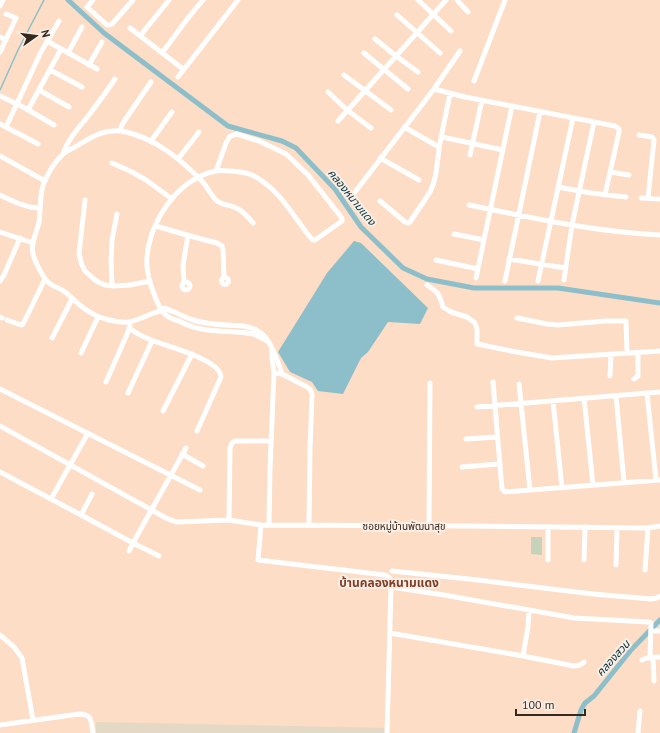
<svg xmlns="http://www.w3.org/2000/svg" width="660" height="733" font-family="'PT Sans','Noto Sans Thai',sans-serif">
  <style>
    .commercial { fill: #e3d9c4 }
    .green { fill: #c7d2ba }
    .water { fill: #8dbfcb }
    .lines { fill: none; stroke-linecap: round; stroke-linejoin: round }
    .stream { stroke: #8dbfcb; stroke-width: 1.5 }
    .canal { stroke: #8dbfcb; stroke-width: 5 }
    .minor { stroke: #fff; stroke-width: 5 }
    .labels { text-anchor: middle; stroke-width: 4; stroke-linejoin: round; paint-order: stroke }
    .street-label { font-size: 10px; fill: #35281f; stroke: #fbeee5 }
    .water-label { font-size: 11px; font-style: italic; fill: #01323b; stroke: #fbeee5 }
    .quarter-label { font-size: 12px; font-weight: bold; fill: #813e25; stroke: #fbeee5 }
  </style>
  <rect width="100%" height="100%" fill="#fdddc5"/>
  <!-- commercial -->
  <path class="commercial" d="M96,722L388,728V733H96Z"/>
  <!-- green -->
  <path class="green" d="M531,537H542V555L531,554Z"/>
  <!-- water -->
  <path class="water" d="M354,241L361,243L428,308L420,324L388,322L368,352L361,358L343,394L318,391L312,382L290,372L278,352L327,273Z"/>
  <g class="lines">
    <!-- stream -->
    <path class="stream" d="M0,90L18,50L44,0"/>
    <!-- canal -->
    <path class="canal" d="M68,0L104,33L228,126L282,141L296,148L335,189L361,227L403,268L427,279L474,288H558L660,303
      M574,733L581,710L585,703L594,696L631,650L660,620"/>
    <!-- minor -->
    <path class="minor" d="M93,0L87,7L107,25H109L112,24L133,0
      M418,0L451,31
      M457,0L468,12
      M0,6L3,0
      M397,15L440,53
      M130,28L183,69
      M140,36L169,0
      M0,37L6,40
      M375,39L396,56L418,72
      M47,41L97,69
      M0,52L16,18L6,14
      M68,53L82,27
      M162,53L188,18L203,0
      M364,53L408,89
      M89,65L102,42
      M50,70L82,87
      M344,75L391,110
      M178,77L238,0
      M474,81L505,0
      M434,89L465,97L615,126L619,129V132L605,195
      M39,90L69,107
      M328,92L347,110L371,128
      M0,96L23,107L54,125
      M28,110L61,49
      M338,121L446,0
      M0,124L38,144
      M6,127L41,52L59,21
      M404,127L439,147
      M120,131L122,125L125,120L151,82
      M639,135L652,137L654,140L648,198
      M442,137L503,150
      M151,141L172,112
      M63,154C68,139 79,127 89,115C98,103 107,91 115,79
      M470,155L482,100
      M0,156L45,181
      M380,158L419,180
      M178,159L199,132
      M112,163L132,172L146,180L172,199
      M216,171L226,143L230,136L237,134L259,141L286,154L308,175L342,218V221L315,240H313C307,235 303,227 298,221C286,204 273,186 254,176C247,172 238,172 231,171C226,171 220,170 216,171C176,178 144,229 147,267C148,275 150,284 153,291C155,297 160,311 166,315C169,318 175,320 179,321C188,326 198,329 208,330C223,332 239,331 253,334C258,336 263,339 267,341
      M610,172L629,175
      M558,187L591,193L626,197
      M0,195C13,201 26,208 40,208
      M352,196L434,89L460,51
      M641,198L660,199
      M85,200L79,254L82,265L85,271L95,280L100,283L105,285L114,286L130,285L150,281
      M380,201L405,222L408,223L410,222L430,192C437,179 437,163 439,149C442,130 447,111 450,93
      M469,205C533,218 595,232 660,235
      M156,226C176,232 196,238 217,243L222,246L223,249L224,277
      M0,232L33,243
      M454,234L484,240
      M509,259L565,268
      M436,260L478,269
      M221.5 281a3.5 3.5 0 1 1 7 0a3.5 3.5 0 1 1-7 0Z
      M476,278L512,106
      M564,280L572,225L594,122
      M0,281L4,275L20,238
      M505,281L540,112
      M538,281L573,118
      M182 286a4 4 0 1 1 8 0a4 4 0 1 1-8 0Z
      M184,283L183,265L188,235
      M427,285C439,293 439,293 443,307L451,312L467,317L475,323L477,329V344L511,351L552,358L660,351
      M112,286L111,260L112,240L117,214
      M164,308C174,311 183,317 193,320C209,325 226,325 243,326C249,327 256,329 261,333C271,340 278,362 282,374
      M166,309C161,311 156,312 151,314C144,317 136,321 128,322C116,323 98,318 88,311C79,306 73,298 65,292C60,288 54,287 49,283C43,278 35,262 33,254C30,244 37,232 39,222C41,209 39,195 44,183C48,173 55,162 62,155C66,151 71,149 75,147C91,137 106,127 126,132C156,139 180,159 201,180C207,186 210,194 216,200C222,206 231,204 238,209C244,212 249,218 253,223
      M0,317L2,318
      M517,318L547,324L558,325L606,321H626L627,353
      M7,320L21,325L23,324L45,279
      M129,328C136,333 143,337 151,340C165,346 220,359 221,377L197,431
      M52,338L72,299
      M272,349V358L274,373L282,374L307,387L310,389L312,394L310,449L309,525
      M81,353L98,317
      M610,376L611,354
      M634,379L638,376V353
      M106,382L128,332L130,326
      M493,382L502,489L505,492L660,480
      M519,384L530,490
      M0,389L200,490
      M128,393L152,341
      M647,393L656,480
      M616,396L624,482
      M584,398L593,485
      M553,401L562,488
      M477,407L660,392
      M163,411L192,354
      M0,426L166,518L176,522L229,520L261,525L468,526L648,528L660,526
      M466,439L497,437
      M182,454L203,466
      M462,467L499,464
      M0,472L81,515L133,543L186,448
      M51,499L88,433
      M81,515L92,494
      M229,520L230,448L232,443L235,441H271
      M261,525L258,560L385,575C391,577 391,581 391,587L387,733
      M269,525L270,468L274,373
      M429,526L430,383
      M129,551L133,543L159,556
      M548,560V527
      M584,560L585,528L586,527
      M616,565L617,528
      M645,570L648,528
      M392,571L478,580L593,594L651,599L657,598L660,596
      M391,587L444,595L574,618L649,622L651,623L650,658
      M655,631H660
      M390,633L523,656L574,666L580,665L584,662
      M0,635L14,647L22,658L33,720
      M523,656L528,627L529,610
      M653,658L654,681
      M642,660L647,658L660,657
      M0,725L79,714C93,714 91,722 93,733
      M638,733L640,711"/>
  </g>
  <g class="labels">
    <!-- street labels -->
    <g class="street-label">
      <text x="404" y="530">ซอยหมู่บ้านพัฒนาสุข</text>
    </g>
    <!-- water labels -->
    <g class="water-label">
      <text transform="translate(352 197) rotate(51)" y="4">คลองหนามแดง</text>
      <text transform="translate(613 658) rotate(-48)" y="4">คลองสวน</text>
    </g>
    <!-- quarter labels -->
    <g class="quarter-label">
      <text x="389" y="587">บ้านคลองหนามแดง</text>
    </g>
  </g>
  <!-- north arrow -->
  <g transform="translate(36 36) rotate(76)" stroke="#fbeee5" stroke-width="3" paint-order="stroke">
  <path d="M0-3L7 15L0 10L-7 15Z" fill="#35281f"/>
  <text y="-6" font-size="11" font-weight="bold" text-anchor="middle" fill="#35281f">N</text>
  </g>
  <!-- scale -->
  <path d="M516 709v6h69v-6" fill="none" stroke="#35281f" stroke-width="2"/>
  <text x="522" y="709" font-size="12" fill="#35281f" stroke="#fbeee5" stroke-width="3" paint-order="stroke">100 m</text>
</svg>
